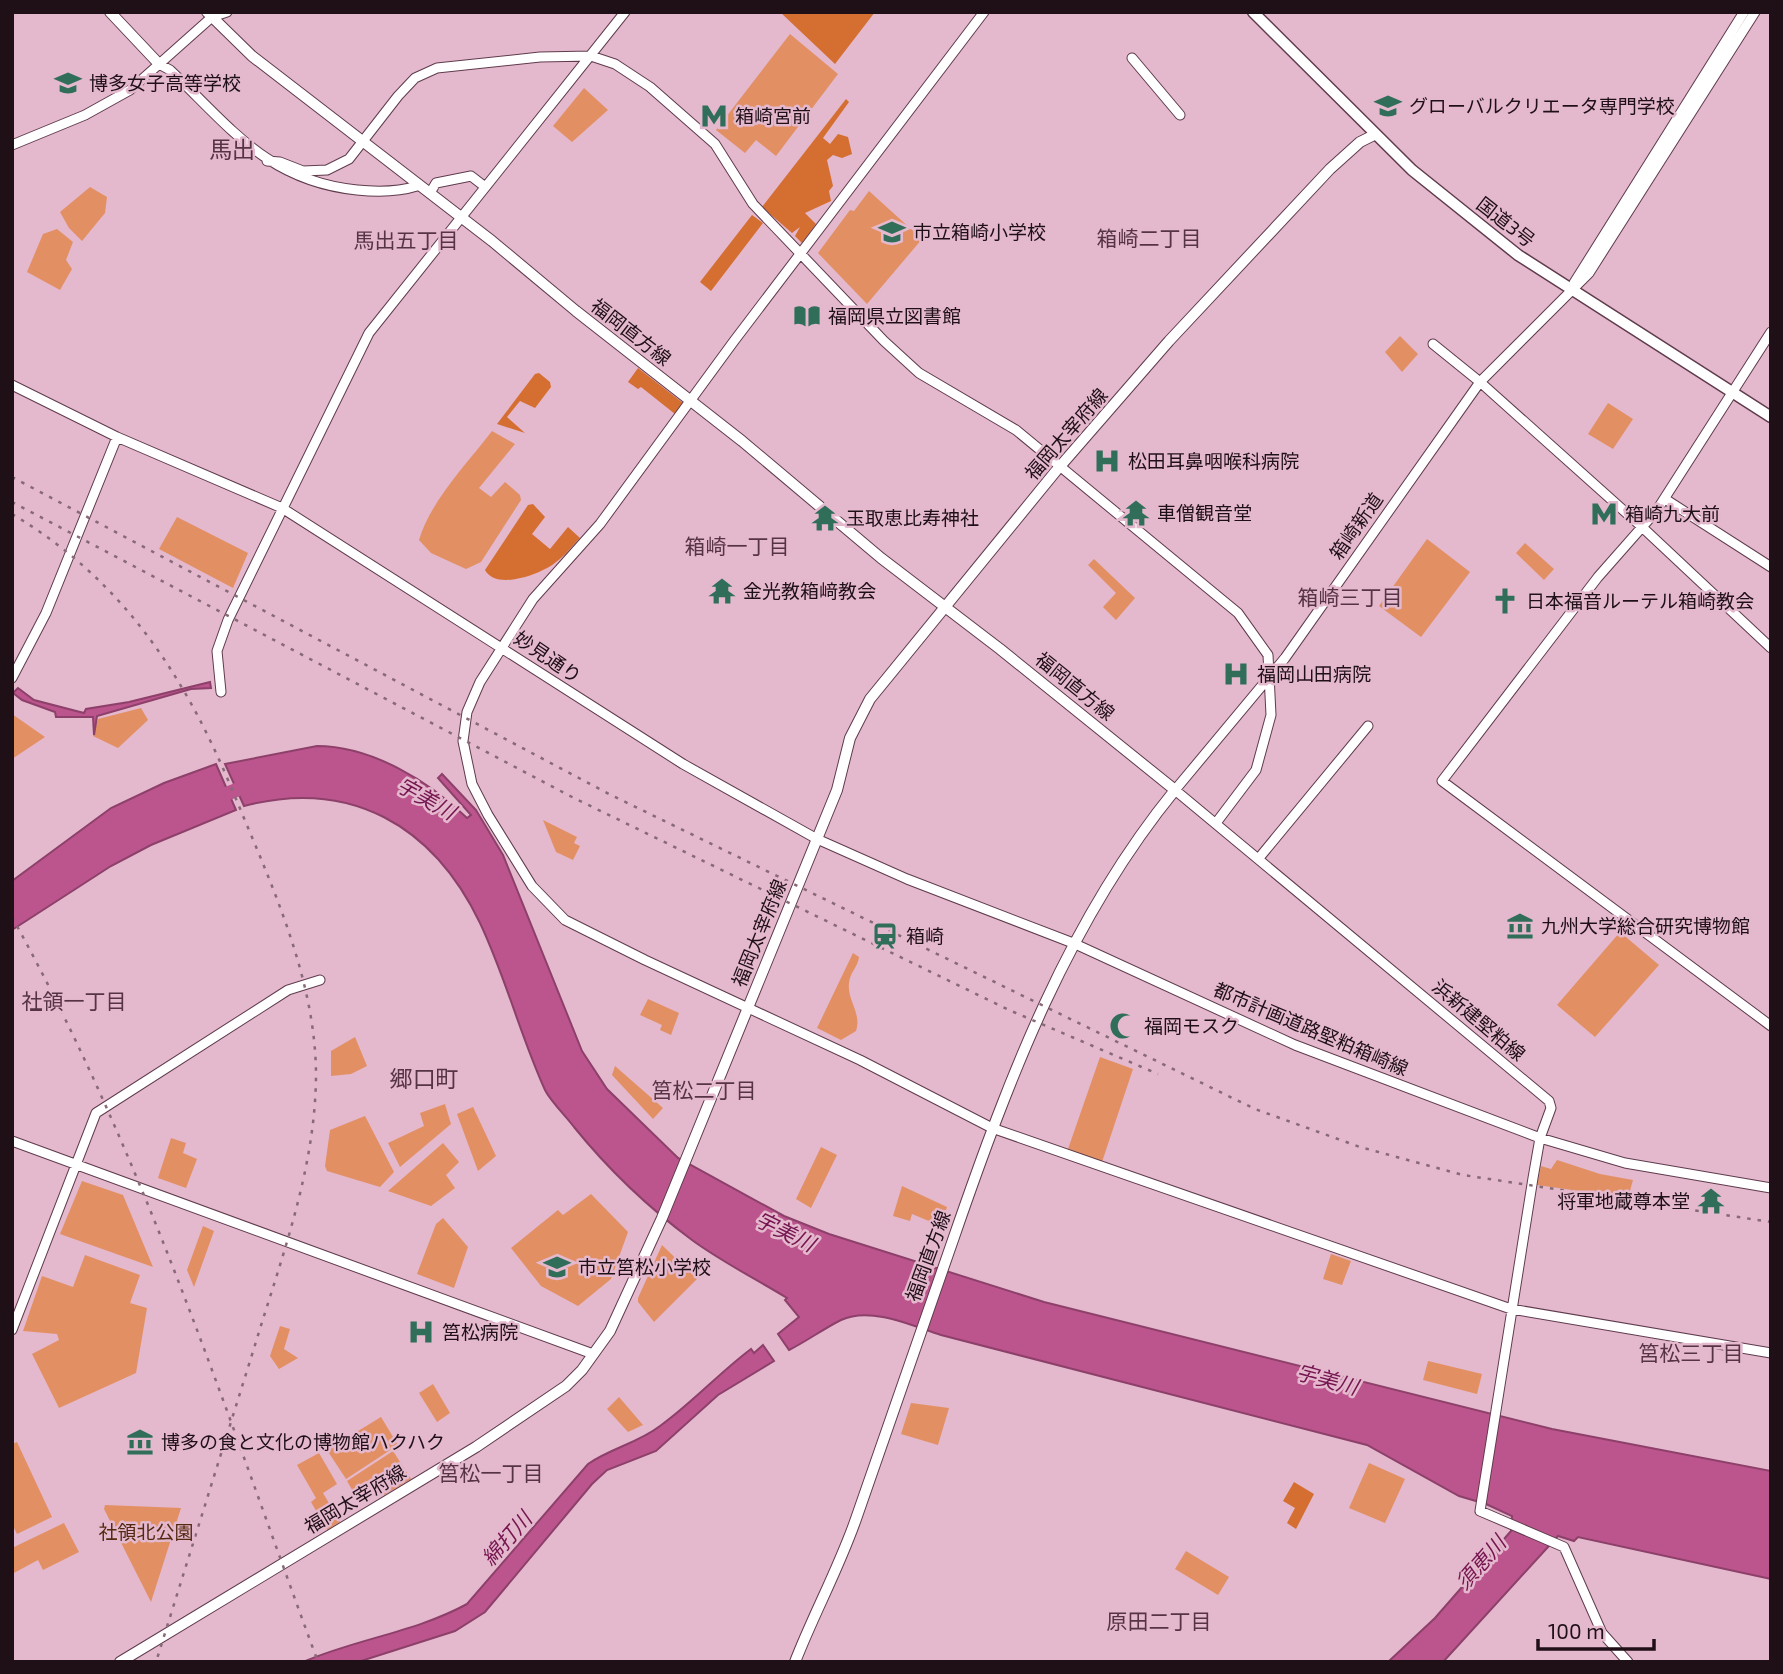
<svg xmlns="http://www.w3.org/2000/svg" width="1783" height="1674" font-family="'Exo 2','Noto Sans JP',sans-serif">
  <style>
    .green { fill: #e29063 }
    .forest { fill: #d46f31 }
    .water { fill: #bc558d; stroke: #8d406a; stroke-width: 2 }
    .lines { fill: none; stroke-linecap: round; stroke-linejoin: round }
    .river { stroke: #bc558d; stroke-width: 14 }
    .secondary-casing { stroke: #5f3b4c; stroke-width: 11 }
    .primary-casing { stroke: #5f3b4c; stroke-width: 12 }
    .highway-casing { stroke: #5f3b4c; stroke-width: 13 }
    .secondary { stroke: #fff; stroke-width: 9 }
    .primary { stroke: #fff; stroke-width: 10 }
    .highway { stroke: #fff; stroke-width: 10 }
    .rail { stroke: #876977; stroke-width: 2.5; stroke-dasharray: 3.5 7; stroke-linecap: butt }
    .labels { text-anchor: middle; stroke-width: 5; stroke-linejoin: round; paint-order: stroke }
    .poi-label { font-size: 19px; fill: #1f0f17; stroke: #e4b8cd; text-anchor: start }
    .street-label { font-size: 19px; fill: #1f0f17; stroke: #e4b8cd }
    .park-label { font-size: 19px; fill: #532a11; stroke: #e4b8cd }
    .neighbourhood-label { font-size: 21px; fill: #563345; stroke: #e4b8cd }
    .water-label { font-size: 21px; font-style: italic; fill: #75154f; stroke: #e4b8cd }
    .quarter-label { font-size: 23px; fill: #563345; stroke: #e4b8cd }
  </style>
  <rect width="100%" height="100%" fill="#e4b8cd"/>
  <!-- green -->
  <path class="green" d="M790,34L838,74L776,156L756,140L745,153L716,130Z
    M584,88L608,110L572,142L553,126Z
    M90,187L107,197L105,213L82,241L69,228L60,212Z
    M869,191L922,239L867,304L818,253L850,210L854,211Z
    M57,229L73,242L66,260L72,269L60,290L27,272L43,234Z
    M1400,336L1418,354L1402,372L1385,352Z
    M1608,403L1633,419L1613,449L1588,434Z
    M492,431L515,444L479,488L491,497L505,482L520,495L521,500L481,562L466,569L431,553L419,540C431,500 467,464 492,431Z
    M177,517L248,553L233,588L159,549Z
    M1427,539L1470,572L1421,637L1379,606Z
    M1525,543L1554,569L1544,580L1516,553Z
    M1094,559L1135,598L1116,620L1103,607L1116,593L1088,565Z
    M141,708L148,720L118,748L93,736L98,719Z
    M12,714L45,737L12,759Z
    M543,820L577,837L574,843L580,846L573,860L556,852Z
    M1620,932L1659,965L1595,1037L1557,1005Z
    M853,953L859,957C858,967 850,972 849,983C847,1001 862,1013 856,1031L841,1040L817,1028Z
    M648,999L679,1013L671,1035L660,1030L662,1025L640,1015Z
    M355,1037L367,1066L351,1074L331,1076V1051Z
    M1100,1057L1133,1069L1102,1162L1068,1149Z
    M615,1066L663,1108L653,1119L612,1075Z
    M445,1104L451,1124L400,1167L388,1143L424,1126L420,1113Z
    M473,1107L496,1156L478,1171L457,1114Z
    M365,1116L394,1172L380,1187L327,1171L325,1166L330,1130Z
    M171,1138L186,1143L183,1153L197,1159L186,1188L158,1178Z
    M443,1143L459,1162L446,1175L455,1188L431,1206L388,1191Z
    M821,1147L837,1155L811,1208L796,1199Z
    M1557,1160L1600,1174L1633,1180L1628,1198L1537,1185L1541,1166L1551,1169Z
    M82,1181L123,1195L153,1267L60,1234Z
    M902,1186L947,1207L941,1226L912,1214L910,1221L893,1216Z
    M591,1194L628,1232L611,1279L578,1306L541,1286L511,1248L558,1210L563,1215Z
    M443,1218L468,1247L454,1288L417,1274L436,1224Z
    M203,1226L214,1231L194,1287L187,1270Z
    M662,1245L697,1279L654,1322L638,1302V1298Z
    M1331,1254L1351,1261L1342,1285L1323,1279Z
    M85,1255L140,1275L130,1303L147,1308L136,1373L59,1408L32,1354L59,1340L57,1334L23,1331L42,1276L73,1287Z
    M280,1326L290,1329L284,1349L298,1358L279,1369L270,1356Z
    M1428,1361L1482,1374L1477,1394L1423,1380Z
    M433,1384L450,1413L437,1422L419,1393Z
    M619,1397L643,1425L628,1432L607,1409Z
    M911,1403L949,1408L938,1445L901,1434Z
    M381,1417L398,1445L346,1479L327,1450Z
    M17,1442L52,1517L17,1534L12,1524V1444Z
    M393,1451L411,1479L384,1495L375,1480L354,1493L347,1481Z
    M319,1453L337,1484L323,1493L340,1522L327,1530L311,1502L316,1498L297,1465Z
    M1369,1463L1405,1479L1385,1523L1349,1508Z
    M105,1505L181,1508L151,1602L104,1509Z
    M64,1523L79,1552L43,1570L38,1560L12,1574V1548Z
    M1186,1551L1229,1577L1218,1595L1175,1569Z"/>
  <!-- forest -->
  <path class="forest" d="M780,12H875L835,64Z
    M846,99L849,102L823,138L830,144L838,134L848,137L852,154L842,158L833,155L827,160L833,186L829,191L831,201L805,213L816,224L802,243L795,236L800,227L792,233L762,207Z
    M752,215L763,223L711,291L700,282Z
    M638,368L683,403L675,414L641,387L638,389L628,382Z
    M539,373L550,382L551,387L535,408L520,401L507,417L525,433L497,424L535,374Z
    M533,504L545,517L532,534L550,549L568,527L580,538C572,546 565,556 556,562C542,574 496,591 485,570L528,505Z
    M1294,1482L1314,1494L1296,1529L1287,1523L1295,1508L1283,1501Z"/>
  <!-- water -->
  <path class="water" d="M210,682L211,688L191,689L97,716L94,735L93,717H56L55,712L22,700L13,693L18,688L34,700L84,713L86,709L129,702Z
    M317,746C371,746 429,781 467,818L471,815L438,778L442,774L476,810L503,855L582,1051L607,1089L678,1158L784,1216L829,1234L1044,1302L1552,1429L1771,1471V1579L1578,1537L1574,1541L1558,1536L1443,1662H1388L1435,1618L1511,1531L1512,1516L1486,1504L1459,1496L1367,1445L941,1335C913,1326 871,1306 841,1320C823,1329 807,1341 789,1350L778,1334L799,1317L785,1300L787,1298C756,1279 722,1262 692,1240C649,1208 608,1169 574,1127C566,1116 551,1102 545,1090C520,1035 506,978 480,923C433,825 350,778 244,806L225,764Z
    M216,764L236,810L151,845L111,866L12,930V881L111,808L164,783Z
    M763,1345L774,1361L718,1395L656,1451L607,1470L592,1484L485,1612L455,1631L358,1662H303C356,1639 416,1632 467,1604L588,1464C611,1448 638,1443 660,1426C692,1403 719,1373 751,1349L754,1353Z"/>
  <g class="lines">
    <!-- river -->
    <path class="river" d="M211,800L254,783"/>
    <!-- secondary casing -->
    <g class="secondary-casing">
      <path id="secondary" d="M984,12L734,341L600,524L533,599L480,682L467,712L463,741L472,784L488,815L532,886L565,920L645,960L860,1060L992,1128L1511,1309L1771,1353
        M1132,58L1180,115
        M159,64L170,70C231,128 268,181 357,190C377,192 398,192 417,186
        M12,145L85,115L130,90L212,17L227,12
        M267,161L280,162L303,171L327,170L349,159L398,96L415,78L437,68L540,57L591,56L615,64L650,87L715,144L753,204L884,341L919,373L1016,430L1238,613L1268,655L1271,715L1256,770L1216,823
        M430,193L436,183L471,176L484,186
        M1574,283L1744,12
        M1771,332L1657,510L1598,577L1442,781L1771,1026
        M1433,344L1480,382L1642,527L1771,648
        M12,385L117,437L282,508L683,764L817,839L907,879L1073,943L1295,1045L1540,1138L1625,1163L1771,1188
        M1665,499L1771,567
        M12,678L46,613L117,437
        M221,692L217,651L228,620L369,333L625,12
        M1259,858L1368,726
        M12,1141L593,1354
        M12,1330L96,1113L288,990L320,980
        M1628,1662L1602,1633L1564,1547L1480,1511L1533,1178L1540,1138L1551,1108L1549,1101L1175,790L1285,658L1480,382L1589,273L1755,12"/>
    </g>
    <!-- primary casing -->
    <g class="primary-casing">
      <path id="primary" d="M110,12L159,64
        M207,12L252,56L492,241L576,311L742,441L881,558L1000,649L1175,790C1068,921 1009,1078 954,1237C921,1330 889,1423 857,1516C840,1566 814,1613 795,1662
        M120,1662L476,1447L566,1386L582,1370L610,1331L662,1218L837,790L850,738L870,699L1056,471L1169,341L1330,169L1360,142L1374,135"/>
    </g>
    <!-- highway casing -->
    <g class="highway-casing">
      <path id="highway" d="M1253,12L1412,170L1518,255L1771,417"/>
    </g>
    <!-- secondary -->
    <use href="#secondary" class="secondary"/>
    <!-- primary -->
    <use href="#primary" class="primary"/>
    <!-- highway -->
    <use href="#highway" class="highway"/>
    <!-- rail -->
    <path class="rail" d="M12,477L609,794L1255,1109L1360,1147L1463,1175L1771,1222
      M12,502L572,797L1009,1010L1158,1074
      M12,514C121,579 183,672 231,787C268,877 315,974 316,1073C316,1167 282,1256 255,1345C222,1451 189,1556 156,1662
      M12,917C143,1153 225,1410 318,1662"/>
  </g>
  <!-- icons -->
  <defs>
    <g id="school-bare" transform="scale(2.1)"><path d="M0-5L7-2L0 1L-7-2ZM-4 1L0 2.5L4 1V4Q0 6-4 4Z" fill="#316e5a" stroke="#e4b8cd" stroke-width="2.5" paint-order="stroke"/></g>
    <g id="university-bare" transform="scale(2.1)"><path d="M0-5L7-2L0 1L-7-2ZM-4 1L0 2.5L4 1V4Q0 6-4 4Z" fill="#316e5a" stroke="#e4b8cd" stroke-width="2.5" paint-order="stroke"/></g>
    <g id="metro-bare" transform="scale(2.1)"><path d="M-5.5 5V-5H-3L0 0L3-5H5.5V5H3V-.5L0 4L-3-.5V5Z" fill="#316e5a" stroke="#e4b8cd" stroke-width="2.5" paint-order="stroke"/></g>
    <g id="library-bare" transform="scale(2.1)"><path d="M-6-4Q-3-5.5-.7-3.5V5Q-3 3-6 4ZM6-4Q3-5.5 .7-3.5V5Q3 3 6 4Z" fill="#316e5a" stroke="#e4b8cd" stroke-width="2.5" paint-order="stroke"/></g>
    <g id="hospital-bare" transform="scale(2.1)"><path d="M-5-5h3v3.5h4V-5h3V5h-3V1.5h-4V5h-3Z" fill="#316e5a" stroke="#e4b8cd" stroke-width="2.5" paint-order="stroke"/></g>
    <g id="temple-bare" transform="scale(2.1)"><path d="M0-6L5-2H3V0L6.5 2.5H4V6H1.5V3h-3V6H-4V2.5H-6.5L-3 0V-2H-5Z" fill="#316e5a" stroke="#e4b8cd" stroke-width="2.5" paint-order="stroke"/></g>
    <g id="church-bare" transform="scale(2.1)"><path d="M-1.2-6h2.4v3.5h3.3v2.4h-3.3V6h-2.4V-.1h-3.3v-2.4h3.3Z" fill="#316e5a" stroke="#e4b8cd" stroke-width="2.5" paint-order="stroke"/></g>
    <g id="museum-bare" transform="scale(2.1)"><path d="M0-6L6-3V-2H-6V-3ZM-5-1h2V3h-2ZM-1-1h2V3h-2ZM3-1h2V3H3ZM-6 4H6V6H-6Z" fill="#316e5a" stroke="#e4b8cd" stroke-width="2.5" paint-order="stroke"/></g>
    <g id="station-bare" transform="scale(2.1)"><path d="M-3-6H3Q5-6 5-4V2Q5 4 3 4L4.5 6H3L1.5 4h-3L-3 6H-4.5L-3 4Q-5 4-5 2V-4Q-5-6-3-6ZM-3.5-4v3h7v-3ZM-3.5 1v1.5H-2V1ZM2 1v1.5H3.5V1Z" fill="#316e5a" stroke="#e4b8cd" stroke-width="2.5" paint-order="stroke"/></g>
    <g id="mosque-bare" transform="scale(2.1)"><path d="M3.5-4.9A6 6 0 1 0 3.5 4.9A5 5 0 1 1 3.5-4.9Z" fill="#316e5a" stroke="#e4b8cd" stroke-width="2.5" paint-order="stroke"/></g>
  </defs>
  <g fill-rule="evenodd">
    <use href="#school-bare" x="68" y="83"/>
    <use href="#university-bare" x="1388" y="106"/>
    <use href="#metro-bare" x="714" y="116"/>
    <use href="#school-bare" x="892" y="232"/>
    <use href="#library-bare" x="807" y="316"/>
    <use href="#hospital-bare" x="1107" y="461"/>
    <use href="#temple-bare" x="1136" y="513"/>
    <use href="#metro-bare" x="1604" y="514"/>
    <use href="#temple-bare" x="825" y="518"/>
    <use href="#temple-bare" x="722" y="591"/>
    <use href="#church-bare" x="1505" y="601"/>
    <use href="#hospital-bare" x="1236" y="674"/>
    <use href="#museum-bare" x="1520" y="926"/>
    <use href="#station-bare" x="885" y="936"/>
    <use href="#mosque-bare" x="1123" y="1026"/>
    <use href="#temple-bare" x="1711" y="1201"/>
    <use href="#school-bare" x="557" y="1267"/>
    <use href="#hospital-bare" x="421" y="1332"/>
    <use href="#museum-bare" x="140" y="1442"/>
  </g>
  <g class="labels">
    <!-- poi labels -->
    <g class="poi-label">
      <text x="89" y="90">博多女子高等学校</text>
      <text x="1409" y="113">グローバルクリエータ専門学校</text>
      <text x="735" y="123">箱崎宮前</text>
      <text x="913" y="239">市立箱崎小学校</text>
      <text x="828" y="323">福岡県立図書館</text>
      <text x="1128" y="468">松田耳鼻咽喉科病院</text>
      <text x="1157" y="520">車僧観音堂</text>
      <text x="1625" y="521">箱崎九大前</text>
      <text x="846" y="525">玉取恵比寿神社</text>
      <text x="743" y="598">金光教箱﨑教会</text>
      <text x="1526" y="608">日本福音ルーテル箱崎教会</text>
      <text x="1257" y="681">福岡山田病院</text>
      <text x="1541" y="933">九州大学総合研究博物館</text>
      <text x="906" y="943">箱崎</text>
      <text x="1144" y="1033">福岡モスク</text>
      <text x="1690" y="1208" text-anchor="end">将軍地蔵尊本堂</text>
      <text x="578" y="1274">市立筥松小学校</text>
      <text x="442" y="1339">筥松病院</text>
      <text x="161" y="1449">博多の食と文化の博物館ハクハク</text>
    </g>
    <!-- street labels -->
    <g class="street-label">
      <text transform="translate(1506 222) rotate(38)" y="7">国道3号</text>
      <text transform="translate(631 332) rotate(38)" y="7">福岡直方線</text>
      <text transform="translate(1066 434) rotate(-49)" y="7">福岡太宰府線</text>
      <text transform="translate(1356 526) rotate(-55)" y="7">箱崎新道</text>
      <text transform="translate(548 657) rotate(34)" y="7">妙見通り</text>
      <text transform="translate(1075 686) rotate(39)" y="7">福岡直方線</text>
      <text transform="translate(759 933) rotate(-68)" y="7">福岡太宰府線</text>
      <text transform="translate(1479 1020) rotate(40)" y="7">浜新建堅粕線</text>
      <text transform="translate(1311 1029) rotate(23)" y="7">都市計画道路堅粕箱崎線</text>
      <text transform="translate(928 1256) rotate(-70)" y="7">福岡直方線</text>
      <text transform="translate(355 1499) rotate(-31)" y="7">福岡太宰府線</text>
    </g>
    <!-- park labels -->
    <g class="park-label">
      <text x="146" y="1539">社領北公園</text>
    </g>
    <!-- neighbourhood labels -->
    <g class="neighbourhood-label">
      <text x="1149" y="246">箱崎二丁目</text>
      <text x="406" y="248">馬出五丁目</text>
      <text x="737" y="554">箱崎一丁目</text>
      <text x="1350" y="605">箱崎三丁目</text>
      <text x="74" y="1009">社領一丁目</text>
      <text x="704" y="1098">筥松二丁目</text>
      <text x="1691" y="1361">筥松三丁目</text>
      <text x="491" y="1481">筥松一丁目</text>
      <text x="1159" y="1629">原田二丁目</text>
    </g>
    <!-- water labels -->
    <g class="water-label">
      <text transform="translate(426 799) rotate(29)" y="7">宇美川</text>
      <text transform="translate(785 1232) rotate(26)" y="7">宇美川</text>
      <text transform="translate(1327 1380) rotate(15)" y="7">宇美川</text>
      <text transform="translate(507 1539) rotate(-49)" y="7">綿打川</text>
      <text transform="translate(1481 1563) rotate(-49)" y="7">須恵川</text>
    </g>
    <!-- quarter labels -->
    <g class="quarter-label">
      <text x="232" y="158">馬出</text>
      <text x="424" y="1087">郷口町</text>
    </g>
  </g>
  <!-- border -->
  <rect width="1783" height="1674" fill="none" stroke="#1f0f17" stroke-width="28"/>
  <!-- scale -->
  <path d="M1538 1639v10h116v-10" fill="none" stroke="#1f0f17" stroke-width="3.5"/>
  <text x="1548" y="1639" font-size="21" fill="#1f0f17" stroke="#e4b8cd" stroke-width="5" paint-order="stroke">100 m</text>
</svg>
